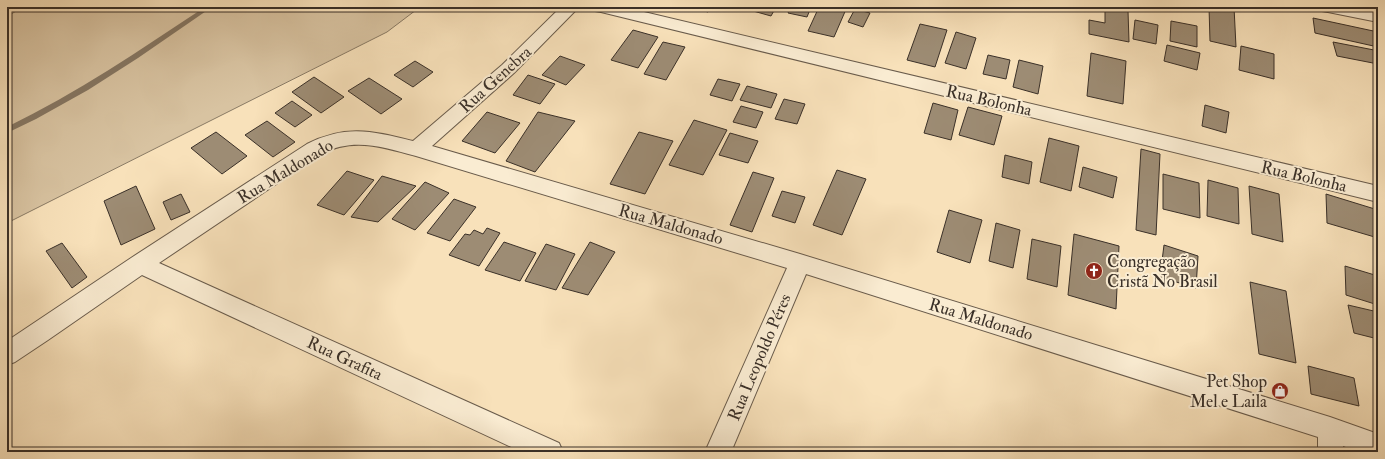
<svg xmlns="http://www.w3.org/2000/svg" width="1385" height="459" font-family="'IM FELL Double Pica',serif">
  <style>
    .green { fill: #d8c3a1; stroke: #897a64 }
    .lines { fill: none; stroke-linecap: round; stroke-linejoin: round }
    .stream { fill: #857662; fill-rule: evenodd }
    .building { fill: #9d8c74; stroke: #3a3028 }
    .street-casing { stroke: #6a5c4c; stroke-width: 2 }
    .street { fill: #faecd2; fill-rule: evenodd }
    .labels { text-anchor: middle; stroke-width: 4; stroke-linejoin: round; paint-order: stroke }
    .street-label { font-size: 17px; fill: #3a3028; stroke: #faecd2 }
    .poi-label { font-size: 17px; fill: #3a3028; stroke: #faecd2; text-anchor: start }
  </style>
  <rect width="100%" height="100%" fill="#f8e1ba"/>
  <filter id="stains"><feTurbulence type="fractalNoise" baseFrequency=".005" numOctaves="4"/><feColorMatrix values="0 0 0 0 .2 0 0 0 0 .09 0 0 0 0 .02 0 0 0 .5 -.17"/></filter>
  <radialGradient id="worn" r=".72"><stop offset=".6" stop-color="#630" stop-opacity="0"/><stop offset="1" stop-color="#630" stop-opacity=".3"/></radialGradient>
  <!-- green -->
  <path class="green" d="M22,7H420L387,32L7,223V17Z"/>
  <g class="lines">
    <!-- stream -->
    <path class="stream" d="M205,7H212L138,58L88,90L36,119L7,133V127C77,93 140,50 205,7Z"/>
  </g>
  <!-- building -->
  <path class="building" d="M690,7H711L708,12Z
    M747,7H776L771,16L746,9Z
    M791,7H811L807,17L788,13Z
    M819,7H847L834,37L808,31Z
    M1209,7H1234L1236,47L1210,41Z
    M1105,8L1128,11L1129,42L1089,34V20L1105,23Z
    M855,9L870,13L863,27L848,22Z
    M1313,18L1378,32V47L1315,33Z
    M1135,20L1158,25L1156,44L1133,39Z
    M1171,21L1197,26V47L1170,41Z
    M920,24L947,30L935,67L907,60Z
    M633,30L658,37L638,68L611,60Z
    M956,32L976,38L966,69L945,63Z
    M663,42L685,47L666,80L644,74Z
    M1333,42L1374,50L1378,64L1337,56Z
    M1167,45L1200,53L1197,70L1164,61Z
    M1241,46L1274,54V79L1239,70Z
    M1091,53L1126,61L1123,104L1087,96Z
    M988,55L1010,60L1006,79L983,74Z
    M560,56L585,65L566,85L542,75Z
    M1019,60L1043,66L1038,94L1013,87Z
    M415,61L433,72L413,87L394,75Z
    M528,75L555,84L540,104L513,95Z
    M314,77L344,97L321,113L292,92Z
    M369,78L402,99L381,114L348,91Z
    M718,79L740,84L732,101L710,95Z
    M747,86L777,94L771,108L740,100Z
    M784,99L805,104L797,124L775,119Z
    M292,101L312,115L295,127L275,113Z
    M933,103L958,110L951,140L924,133Z
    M1205,105L1229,112L1226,133L1202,126Z
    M741,106L763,112L756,128L733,122Z
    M968,107L1002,116L994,145L959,135Z
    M487,112L520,123L495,153L462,141Z
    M538,112L575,121L535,172L506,161Z
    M694,120L727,130L703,175L669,165Z
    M267,121L295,142L273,157L245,135Z
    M216,132L247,156L222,174L191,148Z
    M639,132L673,141L645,194L610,184Z
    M730,133L758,141L748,163L719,155Z
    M1049,138L1079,146L1071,191L1040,182Z
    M1141,149L1160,154L1156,235L1136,230Z
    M1005,155L1032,162L1029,184L1002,177Z
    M1083,167L1117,177L1113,198L1079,187Z
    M837,170L866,179L842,235L813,225Z
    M347,171L374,180L344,215L317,205Z
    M753,172L774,178L752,232L730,225Z
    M1163,174L1199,183L1200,218L1163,209Z
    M382,176L416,186L378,222L351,217Z
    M1208,180L1238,188L1239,224L1207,216Z
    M425,182L449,193L415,230L392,219Z
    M136,186L155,229L121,245L104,201Z
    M1249,186L1279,194L1283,242L1252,234Z
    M782,191L805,197L795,223L772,216Z
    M181,194L190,212L171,220L163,202Z
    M1326,194L1378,210V238L1327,223Z
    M454,199L476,207L450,241L427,233Z
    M949,210L982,220L970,263L937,252Z
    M996,223L1020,230L1013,268L989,261Z
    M487,228L500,233L479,266L449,255L465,234L470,235L474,230L483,234Z
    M1074,234L1119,246L1116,309L1068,295Z
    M1032,239L1061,246L1057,287L1027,279Z
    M504,242L536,253L520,281L485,270Z
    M590,242L615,252L588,295L562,288Z
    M62,243L87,277L72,288L46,251Z
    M546,244L575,254L556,290L525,281Z
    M1164,245L1198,256L1196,288L1160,277Z
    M1345,266L1378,276V305L1346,295Z
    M1250,282L1286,291L1296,363L1259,354Z
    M1348,305L1378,312V339L1354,333Z
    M1308,366L1354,378L1359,406L1311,394Z"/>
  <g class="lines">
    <!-- street casing -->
    <g class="street-casing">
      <path id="street" d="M561,7H579L514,73L432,146L800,254L1330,417L1378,434V452H1360L1343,446L1344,452H1318V437L806,274L731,452H705L787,268L416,156C382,147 354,137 321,154L159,263L559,443L563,452H522L142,275L48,340L15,362L7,365V341L131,258L307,144C346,124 372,131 413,141L502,65Z
        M593,7H623L1378,186V202L601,12L595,11Z
        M1320,7H1355L1378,12V22L1328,12L1322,11Z"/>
    </g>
    <!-- street -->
    <use href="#street" class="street"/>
  </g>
  <!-- icons -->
  <defs>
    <g id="church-disc" transform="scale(0.9)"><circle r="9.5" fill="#8f2418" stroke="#faecd2"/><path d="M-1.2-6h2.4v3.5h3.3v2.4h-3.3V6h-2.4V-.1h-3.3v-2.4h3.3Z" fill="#fff"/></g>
    <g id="shop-disc" transform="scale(0.9)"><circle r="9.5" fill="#8f2418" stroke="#faecd2"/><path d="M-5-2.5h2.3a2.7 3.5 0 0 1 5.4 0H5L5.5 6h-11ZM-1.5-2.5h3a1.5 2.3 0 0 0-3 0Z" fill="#fff"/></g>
  </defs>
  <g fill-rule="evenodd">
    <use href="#church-disc" x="1094" y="271"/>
    <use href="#shop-disc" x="1280" y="391"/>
  </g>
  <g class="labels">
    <!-- street labels -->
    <g class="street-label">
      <text transform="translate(495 79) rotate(-42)" y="6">Rua Genebra</text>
      <text transform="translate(989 100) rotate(13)" y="6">Rua Bolonha</text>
      <text transform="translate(285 171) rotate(-31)" y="6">Rua Maldonado</text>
      <text transform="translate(1304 176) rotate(13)" y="6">Rua Bolonha</text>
      <text transform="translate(671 224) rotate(16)" y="6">Rua Maldonado</text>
      <text transform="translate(981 319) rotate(17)" y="6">Rua Maldonado</text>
      <text transform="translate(759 357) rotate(-67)" y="6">Rua Leopoldo Péres</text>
      <text transform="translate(345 358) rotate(25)" y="6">Rua Grafita</text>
    </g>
    <!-- poi labels -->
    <g class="poi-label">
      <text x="1107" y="267">Congregação<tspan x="1107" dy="20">Cristã No Brasil</tspan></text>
      <text x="1267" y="387" text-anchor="end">Pet Shop<tspan x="1267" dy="20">Mel e Laila</tspan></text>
    </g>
  </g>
  <!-- margin -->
  <rect width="1385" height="459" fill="none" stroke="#f8e1ba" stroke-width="24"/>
  <rect x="8" y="8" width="1369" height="443" fill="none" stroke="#3a3028" stroke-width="2"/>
  <rect x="12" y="12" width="1361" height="435" fill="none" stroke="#3a3028"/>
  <rect width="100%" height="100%" filter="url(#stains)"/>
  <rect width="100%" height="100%" fill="url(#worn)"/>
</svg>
